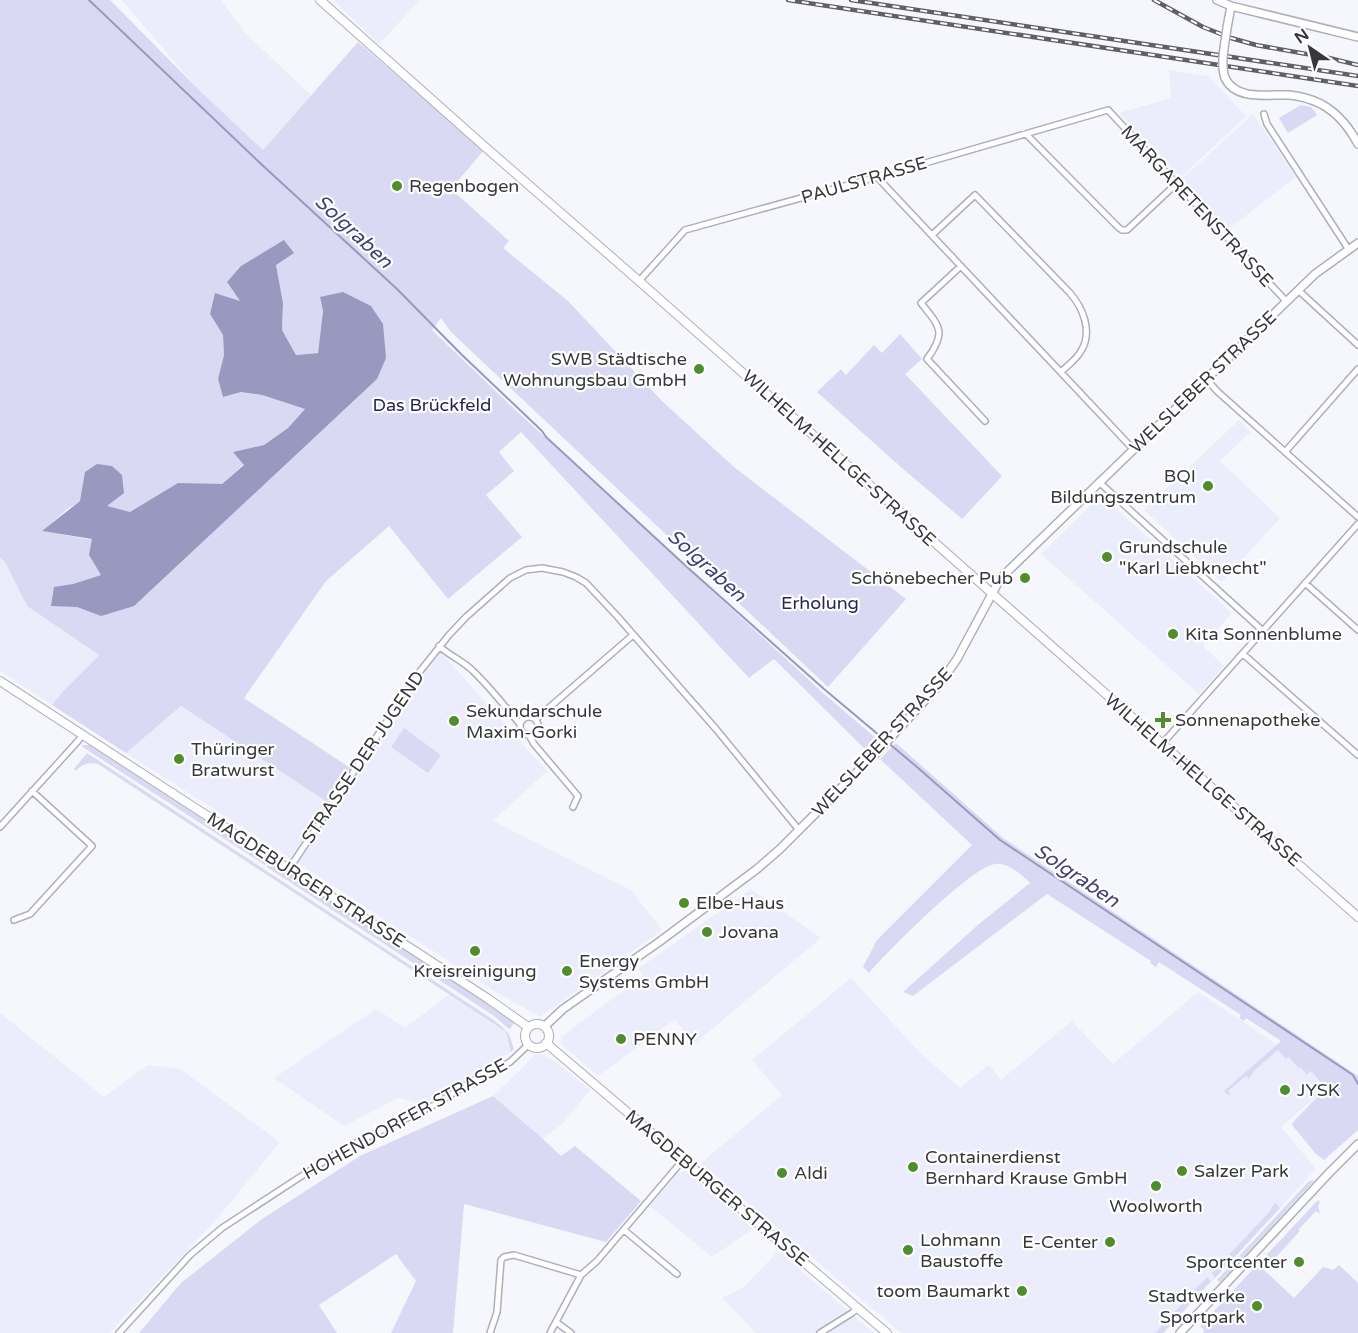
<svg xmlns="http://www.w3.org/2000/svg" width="1358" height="1333" font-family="'Varela Round',sans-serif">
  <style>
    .built { fill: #ecedfc }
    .green { fill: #d9d9f3; fill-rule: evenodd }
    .water { fill: #9999bf }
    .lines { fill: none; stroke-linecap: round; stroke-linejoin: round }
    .stream { stroke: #9999bf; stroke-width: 2 }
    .minor-casing { stroke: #afafbb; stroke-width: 8 }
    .tertiary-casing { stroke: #afafbb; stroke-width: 10 }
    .secondary-casing { stroke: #afafbb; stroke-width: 10 }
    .minor { stroke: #fff; stroke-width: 5 }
    .tertiary { stroke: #fff; stroke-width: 7 }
    .secondary { stroke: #fff; stroke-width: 8 }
    .rail-casing { stroke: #606064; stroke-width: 4.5 }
    .rail { stroke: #fff; stroke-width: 2; stroke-dasharray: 7; stroke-linecap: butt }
    .tertiary-bridge-casing { stroke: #afafbb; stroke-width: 10; stroke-linecap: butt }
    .tertiary-bridge { stroke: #fff; stroke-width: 7 }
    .poi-dot { fill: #518d2c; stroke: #fff; stroke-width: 2 }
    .labels { text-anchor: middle; stroke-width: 4.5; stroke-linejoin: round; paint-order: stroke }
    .street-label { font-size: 18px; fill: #38383c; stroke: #fff }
    .poi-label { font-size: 18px; fill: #38383c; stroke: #fff; text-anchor: start }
    .park-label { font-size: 18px; fill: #292354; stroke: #fff }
    .water-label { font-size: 20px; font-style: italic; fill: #464175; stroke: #fff }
  </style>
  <rect width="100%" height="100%" fill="#f6f6fd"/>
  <!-- built -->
  <path class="built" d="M122,0H221L244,32L311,95L263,150L196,87Z
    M333,0H420L379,44Z
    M1169,70L1208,76L1246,116L1181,177L1119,113L1171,98Z
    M1253,114L1296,177L1227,230L1181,180Z
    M1239,420L1251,432L1220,461L1280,518L1222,582L1144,510Z
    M1101,495L1232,613L1203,646L1224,666L1199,694L1041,554Z
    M0,558L5,562L27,606L99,655L64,690L52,705L0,671Z
    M438,649L547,771L493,821L631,890L662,930L540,1017L496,992L295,861L126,753L181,706L332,804Z
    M751,889L821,938L694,1044L675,1019L598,1076L561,1044V1037L643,976L638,969Z
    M851,978L921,1054L960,1088L989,1065L1001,1080L1072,1021L1113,1064L1198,992L1333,1082L1281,1127L1316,1169L1164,1333H901L701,1163L782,1095L752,1060Z
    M450,994L505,1031L509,1038L508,1045L511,1052L473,1074L424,1104L398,1098L344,1126L274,1078L376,1009L405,1028Z
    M0,1013L104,1097L148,1065L180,1069L280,1142L216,1220L109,1333H0Z
    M536,1054L545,1055L561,1066L590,1090L563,1123L543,1139L493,1096Z
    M685,1170L753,1229L712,1257L650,1206L678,1173Z
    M778,1251L874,1333H756L722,1298L744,1287Z"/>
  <!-- green -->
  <path class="green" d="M0,0H110L196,87L263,150L358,42L484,150L451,189L509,241L503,248L568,301L663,402L734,467L906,599L828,687L451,332L441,318L432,330L510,405L823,693L878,740L867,751L774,659L749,678L521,432L499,452L514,471L486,495L522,537L448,599L389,526L326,581L244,698L355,771L332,805L181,706L126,753L52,705L64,690L99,655L27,606L5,562L0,558ZM276,265L283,303L282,330L296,355L318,353L323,311L320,297L377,379L101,616L77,607L73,584L101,575L92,539H87L43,531L66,510L80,501L130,512L222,484L244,464L234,452L264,445L288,428L305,409L262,395L241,392L223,397L218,379L224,355L223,335L210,314L216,294L240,301L227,282Z
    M1301,105L1311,107L1317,115L1288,133L1279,118Z
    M900,334L922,359L905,374L1002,476L962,519L902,468L817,392L841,369L846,375L874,345L882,353Z
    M404,728L441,755L428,773L391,747Z
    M896,743L1003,838L1358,1076V1130L1324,1160L1316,1154L1292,1125L1294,1121L1322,1092L1321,1090L1324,1086L1311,1071L1307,1074L1300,1067L1298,1068L1289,1057L1286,1059L1278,1050L1254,1071L1249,1079L1246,1076L1228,1091L1231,1095H1228L1224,1091L1281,1041L1246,1018L1244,1021L1239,1018L1241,1015L1159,962L1156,967L1150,963L1151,961L1047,894L913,996L903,992L979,924L1030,883C1022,875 1008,862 995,864C971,867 887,952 869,973L863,967L877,940L972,845L880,759Z
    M84,745H92L140,776L142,779L141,780H145L154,785L269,860L265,865L81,746Z
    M87,753L492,1019L500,1025L509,1034L514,1049L511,1052C508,1044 509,1038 505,1031L98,764C88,762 83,764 75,771L74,769Z
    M270,861L487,1003L514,1023L510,1029L508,1028L494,1016L267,867Z
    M493,1096L543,1139L561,1156L575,1146L641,1201L606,1242L464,1204L453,1333H391L416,1281L396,1254L319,1305L337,1333H139L181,1283L262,1219L360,1156Z
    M1312,1180L1314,1181L1220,1282L1217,1280L1308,1182Z
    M1318,1200L1320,1203L1318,1205L1320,1214L1316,1211L1298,1230L1300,1231L1264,1270L1294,1298L1323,1267L1333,1270L1339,1265L1358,1283V1333H1203L1204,1330L1200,1326Z
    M1275,1203L1280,1208L1215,1278L1212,1273L1270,1211L1272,1207Z
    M1207,1277L1211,1281L1163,1333H1155Z"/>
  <!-- water -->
  <path class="water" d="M284,240L294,253L276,265L283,303L282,330L296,355L318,353L323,311L320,297L343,292L371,306L383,324L386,358L377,379L134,606L101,616L77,607L51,606L54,587L73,584L101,575L89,555L92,539L42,531L80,501L85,472L97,464L112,466L122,475L124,493L107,506L130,512L178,483L222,484L244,465L233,452L264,445L288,428L305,409L262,395L241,392L223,397L218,379L224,355L223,335L210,314L215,293L240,301L227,282L241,266Z"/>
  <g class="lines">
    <!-- stream -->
    <path class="stream" d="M89,0L260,163L397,289L461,354L542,431L546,437L687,567L824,689L917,767L1000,840L1353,1075L1358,1084"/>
    <!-- minor casing -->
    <g class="minor-casing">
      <path id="minor" d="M1264,114L1267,124L1349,250
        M1026,134L1118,227L1122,230H1127L1176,184
        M877,177L1133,449
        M932,235L975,195L1070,293C1083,308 1093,332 1081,351C1077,359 1068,365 1061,372
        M961,266L921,303C940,327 947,332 927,359L985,421
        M639,281L685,230L877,177L1108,110L1286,301
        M1298,290L1358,345
        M1206,379L1218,392L1358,517
        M1285,452L1358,369
        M1099,482L1263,631
        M1305,583L1358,630
        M439,646C450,656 463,661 473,671C490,687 505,707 520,724
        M1243,654L1358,755
        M520 726a9 9 0 1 1 18 0a9 9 0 1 1-18 0Z
        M536,719L633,635
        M529,735L534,744L578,796L573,807
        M1162,744L1358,524
        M0,827L78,741L83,734
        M289,869L421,670L449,635L466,617L510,578L526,570L542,568L563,572L576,577L586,583L617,616L716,729L799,830
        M14,920L30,914L92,846L32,791
        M624,1230L677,1274
        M556,1322L571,1333
        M119,1333L190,1255L222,1228L343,1149L434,1105L479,1077L510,1062L528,1045
        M490,1333L497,1312L501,1260L504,1257L514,1255L581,1275
        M550,1333L581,1275L597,1261L683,1160
        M820,1333L852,1313L858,1308"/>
    </g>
    <!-- tertiary casing -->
    <g class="tertiary-casing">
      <path id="tertiary" d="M1217,0L1231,6L1358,37
        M1227,28L1231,6
        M1225,78C1236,101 1268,94 1289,95C1300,96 1311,99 1321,104C1338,113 1349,127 1358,144
        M545,1026L563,1009L659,942L757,869L780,849L881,748L939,685L957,659L1000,579L1009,570L1315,274L1358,243
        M1180,1333L1329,1173L1358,1144"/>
    </g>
    <!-- secondary casing -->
    <g class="secondary-casing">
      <path id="secondary" d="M320,0L484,146L639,281L1358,917
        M0,681L487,998L528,1027
        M525 1036a12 12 0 1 1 24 0a12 12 0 1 1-24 0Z
        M546,1043L887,1333"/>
    </g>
    <!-- minor -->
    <use href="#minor" class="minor"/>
    <!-- tertiary -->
    <use href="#tertiary" class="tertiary"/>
    <!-- secondary -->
    <use href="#secondary" class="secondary"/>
    <!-- rail casing -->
    <g class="rail-casing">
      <path id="rail" d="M788,0L1358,86
        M851,0L1358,76
        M1154,0L1203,27L1231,38L1256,45L1329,58L1358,65"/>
    </g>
    <!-- rail -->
    <use href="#rail" class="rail"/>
    <!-- tertiary-bridge casing -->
    <g class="tertiary-bridge-casing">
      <path id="tertiary-bridge" d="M1225,78C1220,63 1225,44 1227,28"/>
    </g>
    <!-- tertiary-bridge -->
    <use href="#tertiary-bridge" class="tertiary-bridge"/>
  </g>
  <!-- markers -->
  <g class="poi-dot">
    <circle cx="397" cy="186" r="6"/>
    <circle cx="699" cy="369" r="6"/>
    <circle cx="1208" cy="486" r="6"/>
    <circle cx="1107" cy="557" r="6"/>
    <circle cx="1025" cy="578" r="6"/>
    <circle cx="1173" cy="634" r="6"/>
    <path d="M1160 711h6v6h6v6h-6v6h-6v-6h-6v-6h6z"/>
    <circle cx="454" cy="721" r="6"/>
    <circle cx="179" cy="759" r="6"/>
    <circle cx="684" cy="903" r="6"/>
    <circle cx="707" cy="932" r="6"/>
    <circle cx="475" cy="951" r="6"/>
    <circle cx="567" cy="971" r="6"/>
    <circle cx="621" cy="1039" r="6"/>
    <circle cx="1285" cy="1090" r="6"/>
    <circle cx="913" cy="1167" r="6"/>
    <circle cx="1182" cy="1171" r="6"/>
    <circle cx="782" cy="1173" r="6"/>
    <circle cx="1156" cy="1186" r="6"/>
    <circle cx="1110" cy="1242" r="6"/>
    <circle cx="908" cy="1250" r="6"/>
    <circle cx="1299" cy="1262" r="6"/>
    <circle cx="1022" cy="1291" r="6"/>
    <circle cx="1257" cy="1306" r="6"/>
  </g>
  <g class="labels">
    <!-- street labels -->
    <g class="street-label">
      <text transform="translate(864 180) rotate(-16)" y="6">PAULSTRASSE</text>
      <text transform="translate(1197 206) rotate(47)" y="6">MARGARETENSTRASSE</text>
      <text transform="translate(1203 382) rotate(-44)" y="6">WELSLEBER STRASSE</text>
      <text transform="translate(839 458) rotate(42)" y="6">WILHELM-HELLGE-STRASSE</text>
      <text transform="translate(882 742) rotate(-47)" y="6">WELSLEBER STRASSE</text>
      <text transform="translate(363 757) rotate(-56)" y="6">STRASSE DER JUGEND</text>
      <text transform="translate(1203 780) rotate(41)" y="6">WILHELM-HELLGE-STRASSE</text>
      <text transform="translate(306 880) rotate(33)" y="6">MAGDEBURGER STRASSE</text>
      <text transform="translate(405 1119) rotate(-29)" y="6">HOHENDORFER STRASSE</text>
      <text transform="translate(717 1188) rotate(40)" y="6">MAGDEBURGER STRASSE</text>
    </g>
    <!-- poi labels -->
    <g class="poi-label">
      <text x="409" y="192">Regenbogen</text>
      <text x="687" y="365" text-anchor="end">SWB Städtische<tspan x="687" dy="21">Wohnungsbau GmbH</tspan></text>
      <text x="1196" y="482" text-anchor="end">BQI<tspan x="1196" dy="21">Bildungszentrum</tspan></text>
      <text x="1119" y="553">Grundschule<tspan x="1119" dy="21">"Karl Liebknecht"</tspan></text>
      <text x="1013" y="584" text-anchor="end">Schönebecher Pub</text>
      <text x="1185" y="640">Kita Sonnenblume</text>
      <text x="466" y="717">Sekundarschule<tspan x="466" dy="21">Maxim-Gorki</tspan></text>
      <text x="1175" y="726">Sonnenapotheke</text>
      <text x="191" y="755">Thüringer<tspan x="191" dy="21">Bratwurst</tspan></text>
      <text x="696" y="909">Elbe-Haus</text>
      <text x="719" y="938">Jovana</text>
      <text x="579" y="967">Energy<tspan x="579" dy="21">Systems GmbH</tspan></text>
      <text x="475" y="977" text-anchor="middle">Kreisreinigung</text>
      <text x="633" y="1045">PENNY</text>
      <text x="1297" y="1096">JYSK</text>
      <text x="925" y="1163">Containerdienst<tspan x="925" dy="21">Bernhard Krause GmbH</tspan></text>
      <text x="1194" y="1177">Salzer Park</text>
      <text x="794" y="1179">Aldi</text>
      <text x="1156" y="1212" text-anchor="middle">Woolworth</text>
      <text x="920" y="1246">Lohmann<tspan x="920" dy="21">Baustoffe</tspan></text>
      <text x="1098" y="1248" text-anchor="end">E-Center</text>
      <text x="1287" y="1268" text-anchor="end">Sportcenter</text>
      <text x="1010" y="1297" text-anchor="end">toom Baumarkt</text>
      <text x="1245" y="1302" text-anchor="end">Stadtwerke<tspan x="1245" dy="21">Sportpark</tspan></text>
    </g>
    <!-- park labels -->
    <g class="park-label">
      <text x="432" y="411">Das Brückfeld</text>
      <text x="820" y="609">Erholung</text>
    </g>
    <!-- water labels -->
    <g class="water-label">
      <text transform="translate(354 231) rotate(43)" y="7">Solgraben</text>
      <text transform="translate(707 565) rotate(42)" y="7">Solgraben</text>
      <text transform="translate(1077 875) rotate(34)" y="7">Solgraben</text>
    </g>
  </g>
  <!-- north arrow -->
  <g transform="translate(1310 48) rotate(325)" stroke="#ffffff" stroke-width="4.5" paint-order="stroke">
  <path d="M0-4.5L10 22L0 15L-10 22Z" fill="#38383c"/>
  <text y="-9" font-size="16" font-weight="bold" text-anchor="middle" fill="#38383c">N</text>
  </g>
</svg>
